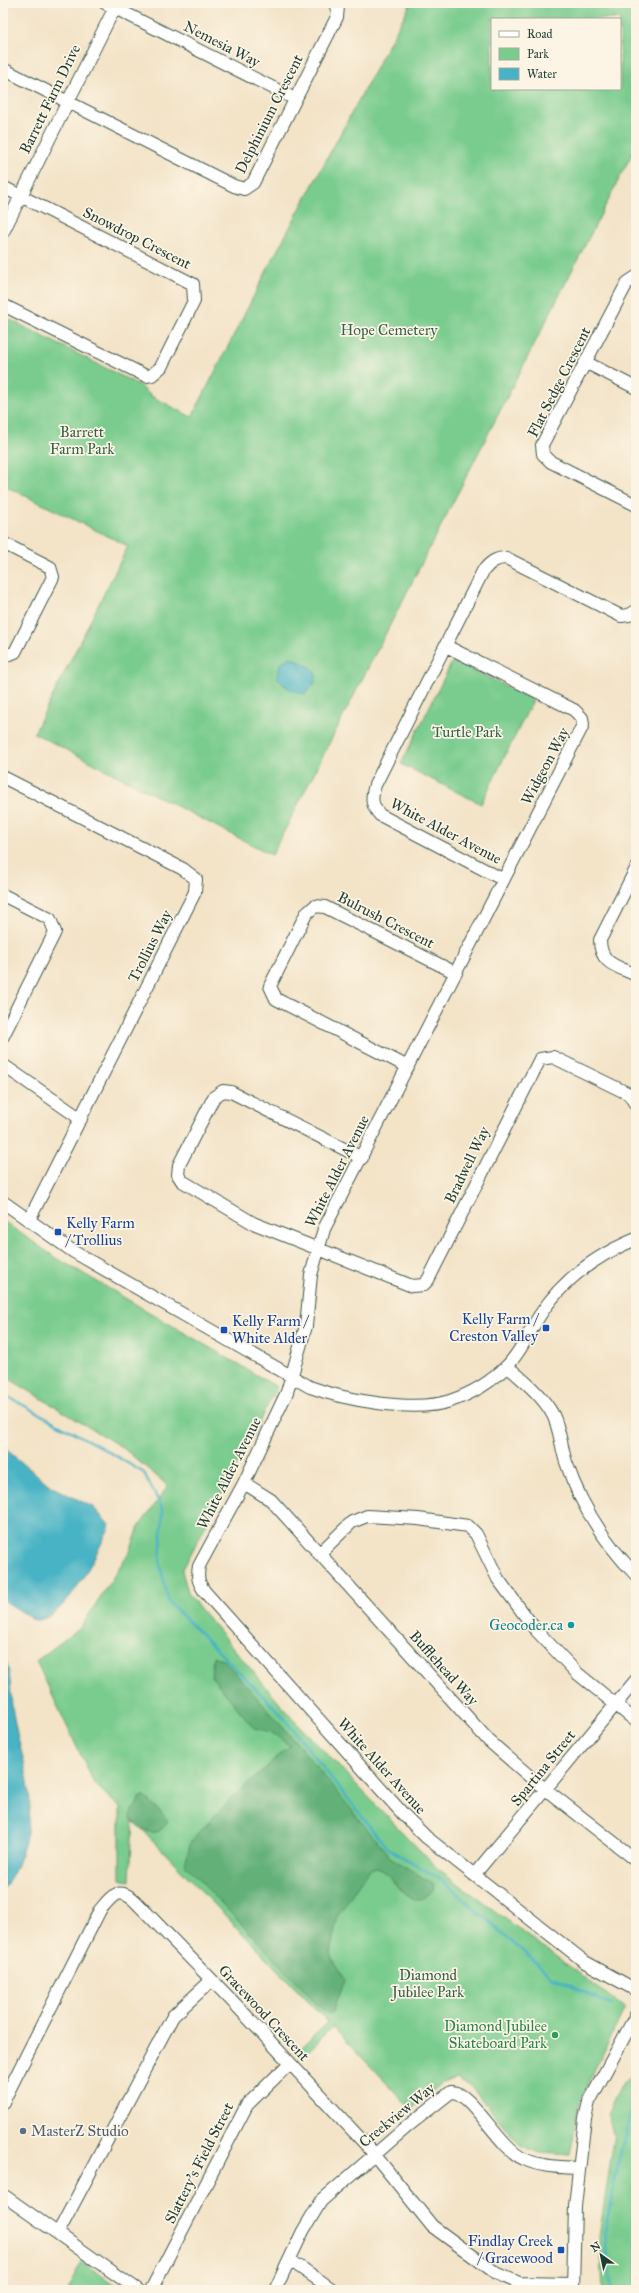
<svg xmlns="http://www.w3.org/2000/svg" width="639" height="2293" font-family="'IM FELL Great Primer',serif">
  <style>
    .green { fill: #7acc8e; stroke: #4c8461; fill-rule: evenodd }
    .forest { fill: #63b079; stroke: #417656 }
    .water { fill: #47b3c5; stroke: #33787c }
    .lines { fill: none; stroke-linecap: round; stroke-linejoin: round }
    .stream { stroke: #47b3c5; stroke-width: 2.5 }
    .minor-casing { stroke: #3f564a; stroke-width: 14 }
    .minor { stroke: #fff; stroke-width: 12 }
    .transit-dot { fill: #1a4fb4; stroke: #fcf5e5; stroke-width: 1.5 }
    .culture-dot { fill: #0f9aa8; stroke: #fcf5e5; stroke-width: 1.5 }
    .leisure-dot { fill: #2e9e5b; stroke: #fcf5e5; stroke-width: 1.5 }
    .service-dot { fill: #5c6f8a; stroke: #fcf5e5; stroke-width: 1.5 }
    .labels { text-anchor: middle; stroke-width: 3.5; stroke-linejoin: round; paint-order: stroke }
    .street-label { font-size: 15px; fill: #1f3d34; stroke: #fcf5e5 }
    .park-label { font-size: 15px; fill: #36614a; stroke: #fcf5e5 }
    .transit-label { font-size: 15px; fill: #164399; stroke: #fcf5e5; text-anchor: start }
    .culture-label { font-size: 15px; fill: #0d838f; stroke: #fcf5e5; text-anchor: end }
    .leisure-label { font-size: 15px; fill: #27864d; stroke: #fcf5e5; text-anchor: end }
    .service-label { font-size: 15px; fill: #4e5e75; stroke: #fcf5e5; text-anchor: start }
  </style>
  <rect width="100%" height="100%" fill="#fcf5e5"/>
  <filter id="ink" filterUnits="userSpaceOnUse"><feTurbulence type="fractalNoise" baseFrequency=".025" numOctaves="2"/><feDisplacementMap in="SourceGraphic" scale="8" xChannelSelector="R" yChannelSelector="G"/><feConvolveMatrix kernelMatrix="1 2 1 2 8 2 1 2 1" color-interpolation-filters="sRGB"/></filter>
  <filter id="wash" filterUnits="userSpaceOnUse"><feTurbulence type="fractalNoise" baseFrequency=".012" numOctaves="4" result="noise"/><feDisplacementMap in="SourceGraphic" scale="16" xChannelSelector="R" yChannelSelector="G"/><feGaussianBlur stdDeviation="0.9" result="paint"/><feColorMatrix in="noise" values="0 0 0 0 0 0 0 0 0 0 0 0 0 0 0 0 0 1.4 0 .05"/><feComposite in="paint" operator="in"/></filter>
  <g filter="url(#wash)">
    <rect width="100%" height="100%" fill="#f3e3c7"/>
    <!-- green -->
    <path class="green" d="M411,3H636V146L272,855L34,733L128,546L3,485V316L139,385L151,396L192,417L270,264ZM492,19H620V89H492Z
      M453,660L533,700L481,804L401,764Z
      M3,1221L55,1257L277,1387L182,1571L189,1595L291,1717L436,1867L625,2008L580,2101L570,2155L540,2153L521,2146L470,2086L458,2079L441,2083L411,2109L333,2027L301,2058L296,2053L328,2022L133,1820L130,1881L120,1879V1808L94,1783L36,1661L81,1627L131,1549L139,1527L168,1486L123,1448L3,1375Z
      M636,2073V2290H602L599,2237L614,2139L609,2116L612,2104L623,2082Z
      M82,2262L122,2290H67Z"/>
    <!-- forest -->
    <path class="forest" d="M213,1656L225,1661L302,1749L390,1857L433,1884L432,1890L421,1900H415L396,1886L390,1876L376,1867L368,1870L338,1915L330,1953L332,1959L345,1979L333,2012L327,2014L204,1885C201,1878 191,1873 185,1864L191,1841L231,1799L290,1746L271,1732L254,1728L211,1676Z
      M144,1796L167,1819C161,1842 139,1831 130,1817L140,1798Z"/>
    <!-- water -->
    <path class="water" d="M290,657L312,668L316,675L314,684L305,694C294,691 283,688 277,676L281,663Z
      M3,1447L52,1487L93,1507L110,1526C98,1550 67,1621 35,1620L3,1600Z
      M3,1652C11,1671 10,1687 12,1706C20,1762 42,1795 21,1854C16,1867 13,1878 3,1888Z"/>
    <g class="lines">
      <!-- stream -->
      <path class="stream" d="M3,1394L104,1449L144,1473L163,1510L160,1564L168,1601L279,1712L387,1848L442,1880L552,1977L611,2005
        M612,2290L604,2235L621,2150L636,2094"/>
    </g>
  </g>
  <g filter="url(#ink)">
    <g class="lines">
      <!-- minor casing -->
      <g class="minor-casing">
        <path id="minor" d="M105,3L295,99
          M3,69L234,186L244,189L253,183L337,17L338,7L334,3
          M3,187L193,284L194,301L161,367L152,375L146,376L3,305
          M3,232L117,3
          M636,277L627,283L542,445L543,454L551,462L636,505
          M587,363L636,388
          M3,543L50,567L53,577L15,652L3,657
          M446,646L574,710L582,718L583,725L324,1229L311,1275L306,1326L287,1392L244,1483L199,1566C197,1578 198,1582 205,1592L403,1814L426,1837L585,1962L636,1990
          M3,777L183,869L196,879L195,892L29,1220
          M636,869L600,940C600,964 617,966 636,975
          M502,879L380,815C371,805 371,798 375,785L483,571C490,563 495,558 506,558L621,616L629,615L636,611
          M3,895L50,919L55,932L3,1036
          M3,1065L81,1119
          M408,1067L276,999L270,986L306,914L315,906L325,907L456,973
          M362,1158L231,1092L223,1091L214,1097L179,1165L178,1175L182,1181L253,1223L412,1286L423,1285L428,1280L540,1059L553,1057L629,1094L636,1105
          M3,1202L74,1252L310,1387C345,1400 414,1413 450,1401C471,1394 491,1382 507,1366C521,1352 529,1332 540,1315C563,1279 597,1255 636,1239
          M507,1366C523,1380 543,1396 553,1415C560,1429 561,1447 566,1462C580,1504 605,1543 636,1575
          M244,1483L271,1500L489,1741L535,1781L636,1860
          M319,1554L352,1522L367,1516L418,1519L468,1526L476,1534L498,1579L535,1629L577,1673L636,1721
          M474,1875L636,1680
          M3,2102L100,1910C112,1896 118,1886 135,1901L237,2006L369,2148L432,2226L496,2273L519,2283L573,2284
          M3,2195L138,2290
          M58,2233L173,2016L212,1980
          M290,2260L333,2290
          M151,2290L247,2105L290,2063
          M275,2290L303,2231L321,2201L409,2125L451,2092C471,2090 499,2149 524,2159C541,2167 560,2167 578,2168
          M573,2290L575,2206L585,2118L589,2102L636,2015"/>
      </g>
      <!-- minor -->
      <use href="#minor" class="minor"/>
    </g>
  </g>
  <!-- markers -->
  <g class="transit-dot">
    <rect x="54" y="1228" width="8" height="8" rx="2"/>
    <rect x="542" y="1324" width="8" height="8" rx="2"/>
    <rect x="220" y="1326" width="8" height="8" rx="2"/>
    <rect x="557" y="2246" width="8" height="8" rx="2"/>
  </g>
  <circle class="culture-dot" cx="571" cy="1625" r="4"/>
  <circle class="leisure-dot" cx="555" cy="2035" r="4"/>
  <circle class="service-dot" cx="23" cy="2131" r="4"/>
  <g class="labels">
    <!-- street labels -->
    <g class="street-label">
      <text transform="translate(222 44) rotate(27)" y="5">Nemesia Way</text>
      <text transform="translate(50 99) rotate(-64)" y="5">Barrett Farm Drive</text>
      <text transform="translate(269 114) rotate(-63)" y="5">Delphinium Crescent</text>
      <text transform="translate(137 238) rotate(27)" y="5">Snowdrop Crescent</text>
      <text transform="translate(559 382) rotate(-63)" y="5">Flat Sedge Crescent</text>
      <text transform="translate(545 766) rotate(-62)" y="5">Widgeon Way</text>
      <text transform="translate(446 831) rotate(28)" y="5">White Alder Avenue</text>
      <text transform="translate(386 920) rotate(27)" y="5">Bulrush Crescent</text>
      <text transform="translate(150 946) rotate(-63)" y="5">Trollius Way</text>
      <text transform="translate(467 1165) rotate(-64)" y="5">Bradwell Way</text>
      <text transform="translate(337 1171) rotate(-63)" y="5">White Alder Avenue</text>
      <text transform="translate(229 1473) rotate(-63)" y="5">White Alder Avenue</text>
      <text transform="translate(444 1668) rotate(48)" y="5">Bufflehead Way</text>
      <text transform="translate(382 1766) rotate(48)" y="5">White Alder Avenue</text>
      <text transform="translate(543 1768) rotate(-51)" y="5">Spartina Street</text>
      <text transform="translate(264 2013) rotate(47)" y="5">Gracewood Crescent</text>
      <text transform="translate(397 2115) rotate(-39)" y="5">Creekview Way</text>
      <text transform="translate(199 2163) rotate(-63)" y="5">Slattery's Field Street</text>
    </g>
    <!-- park labels -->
    <g class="park-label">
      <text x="389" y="335">Hope Cemetery</text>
      <text x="82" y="437">Barrett<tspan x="82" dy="17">Farm Park</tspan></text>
      <text x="467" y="737">Turtle Park</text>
      <text x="428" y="1980">Diamond<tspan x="428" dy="17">Jubilee Park</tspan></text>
    </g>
    <!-- transit labels -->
    <g class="transit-label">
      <text x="66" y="1228">Kelly Farm<tspan x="66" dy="17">/ Trollius</tspan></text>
      <text x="538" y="1324" text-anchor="end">Kelly Farm /<tspan x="538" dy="17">Creston Valley</tspan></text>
      <text x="232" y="1326">Kelly Farm /<tspan x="232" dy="17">White Alder</tspan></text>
      <text x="553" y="2246" text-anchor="end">Findlay Creek<tspan x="553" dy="17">/ Gracewood</tspan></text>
    </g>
    <!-- culture labels -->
    <g class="culture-label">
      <text x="563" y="1630">Geocoder.ca</text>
    </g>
    <!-- leisure labels -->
    <g class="leisure-label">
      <text x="547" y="2031">Diamond Jubilee<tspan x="547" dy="17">Skateboard Park</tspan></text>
    </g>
    <!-- service labels -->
    <g class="service-label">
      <text x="31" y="2136">MasterZ Studio</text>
    </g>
  </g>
  <!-- margin -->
  <rect width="639" height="2293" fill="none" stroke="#fcf5e5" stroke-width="16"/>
  <!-- legend -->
  <rect x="491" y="18" width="130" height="72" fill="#fcf5e5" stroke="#a4ab9e"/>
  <rect x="499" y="31" width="20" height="6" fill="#ffffff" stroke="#a4ab9e"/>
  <text x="527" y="38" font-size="12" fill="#1f3d34">Road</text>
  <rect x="499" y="48" width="20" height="12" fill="#7acc8e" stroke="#a4ab9e"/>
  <text x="527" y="58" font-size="12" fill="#1f3d34">Park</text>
  <rect x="499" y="68" width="20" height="12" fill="#47b3c5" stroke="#a4ab9e"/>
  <text x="527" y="78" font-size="12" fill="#1f3d34">Water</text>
  <!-- north arrow -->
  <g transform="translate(601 2255) rotate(327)" stroke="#fcf5e5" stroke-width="3" paint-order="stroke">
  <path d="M0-3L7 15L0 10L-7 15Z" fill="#1f3d34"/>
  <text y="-6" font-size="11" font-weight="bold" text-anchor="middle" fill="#1f3d34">N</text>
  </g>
</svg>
